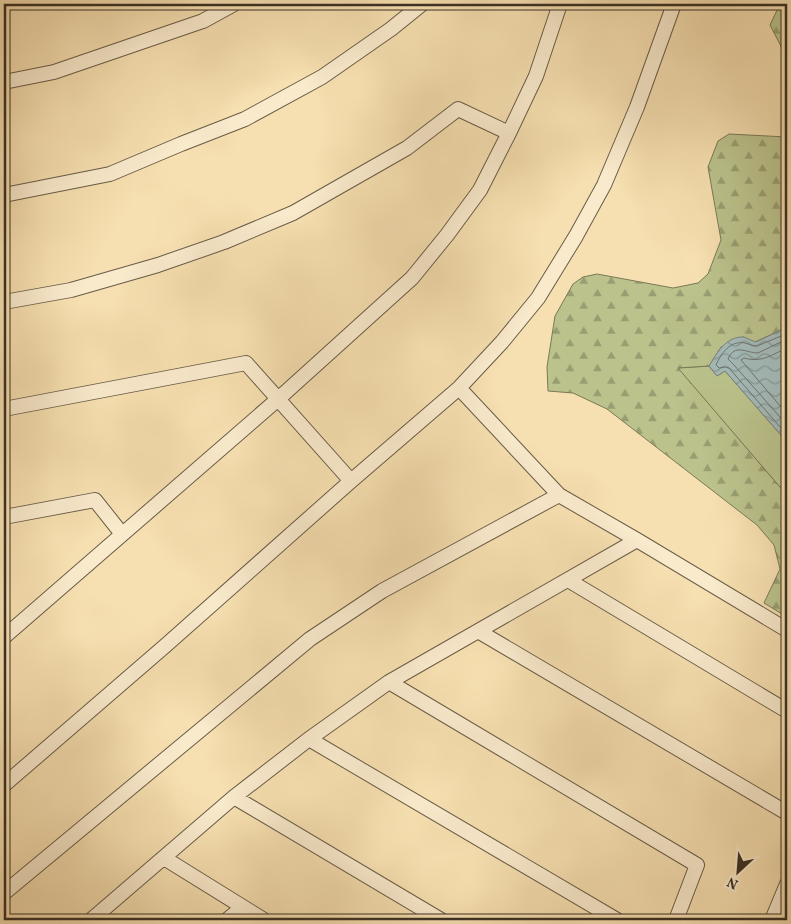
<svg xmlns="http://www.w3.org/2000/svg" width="791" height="924" font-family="Vollkorn,serif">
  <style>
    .green { fill: #bbc28c; stroke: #7a7958 }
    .forest { fill: url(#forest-firs); stroke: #7a7958 }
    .water { fill: url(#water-waves); stroke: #79827d }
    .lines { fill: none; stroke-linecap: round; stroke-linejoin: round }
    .shore { stroke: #6e746e; stroke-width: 1 }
    .street-casing { stroke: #695c48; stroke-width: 16 }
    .street { stroke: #f9eacc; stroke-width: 14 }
  </style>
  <defs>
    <pattern id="forest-firs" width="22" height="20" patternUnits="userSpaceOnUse" patternTransform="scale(1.25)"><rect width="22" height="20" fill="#bbc28c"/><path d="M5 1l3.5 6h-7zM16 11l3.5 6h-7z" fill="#999e72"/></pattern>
    <pattern id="water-waves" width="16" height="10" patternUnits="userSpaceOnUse" patternTransform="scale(1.25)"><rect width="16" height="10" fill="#a3b9b7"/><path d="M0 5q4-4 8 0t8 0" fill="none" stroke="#869795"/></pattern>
  </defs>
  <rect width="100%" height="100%" fill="#f6dfb0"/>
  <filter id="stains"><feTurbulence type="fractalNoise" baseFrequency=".004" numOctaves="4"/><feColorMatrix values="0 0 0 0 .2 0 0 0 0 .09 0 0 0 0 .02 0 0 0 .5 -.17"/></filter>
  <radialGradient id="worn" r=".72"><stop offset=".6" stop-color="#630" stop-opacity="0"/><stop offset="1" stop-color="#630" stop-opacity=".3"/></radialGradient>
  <!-- green -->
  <path class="green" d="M709,366L717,376L725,371L787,442V497L785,493L677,368Z"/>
  <!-- forest -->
  <path class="forest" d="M780,4H787V58L770,25Z
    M729,134L787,137V323L779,331L755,342L743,337L721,347L709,366L678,368L785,493L787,497V617L764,603L780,569L774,545L757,525L607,409L573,393L548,391L547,367L555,316L573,284L583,277L597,274L673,288L698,283L708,274L721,240L708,167L718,141Z"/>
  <!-- water -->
  <path class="water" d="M787,323V442L725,371L717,376L709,366C717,353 726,336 744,337C747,338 752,341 756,342L779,331Z"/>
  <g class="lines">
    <!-- shore -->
    <path class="shore" d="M787,331L781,336L757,346C753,346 749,344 745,343C730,340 721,354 716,365L719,368L725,367L729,368L787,435
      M787,339L758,353C746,353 735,343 728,359L734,365L787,425
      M787,348C771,355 762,363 744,358L741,360L787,414"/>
    <!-- street casing -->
    <g class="street-casing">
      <path id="street" d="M4,82L54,72L203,21L234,4
        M4,195L110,174L181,144L245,119L322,77L391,29L422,4
        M4,302L71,290L158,265L224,242L293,213L407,148L458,109L509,133
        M459,388L559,495L637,540L787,630
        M4,409L246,363L351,481
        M4,517L95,500L122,534
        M568,580L787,711
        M478,631L787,813
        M4,637L277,400L412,278L447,235L480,190L509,133L536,76L560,4
        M389,682L697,865L676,920
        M309,739L617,920
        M4,785L165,646L351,481L459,388L502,342L538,298L576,236L604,185L637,107L674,4
        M234,797L441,920
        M164,858L264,920
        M4,893L310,639L382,591L559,495
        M91,920L234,797L309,739L389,682L637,540
        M227,920L243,907
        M772,920L787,884"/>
    </g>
    <!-- street -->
    <use href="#street" class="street"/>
  </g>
  <!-- margin -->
  <rect width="791" height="924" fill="none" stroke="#f6dfb0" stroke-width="20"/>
  <rect x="5" y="5" width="781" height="914" fill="none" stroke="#3a3025" stroke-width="2.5"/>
  <rect x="10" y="10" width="771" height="904" fill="none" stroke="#3a3025"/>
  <!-- north arrow -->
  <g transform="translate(738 872) rotate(206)" stroke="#f9eacc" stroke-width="4" paint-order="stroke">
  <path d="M0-4L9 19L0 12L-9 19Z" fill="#3a3025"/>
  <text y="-8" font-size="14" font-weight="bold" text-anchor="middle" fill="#3a3025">N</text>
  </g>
  <rect width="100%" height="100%" filter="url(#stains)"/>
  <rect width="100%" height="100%" fill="url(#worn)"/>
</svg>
